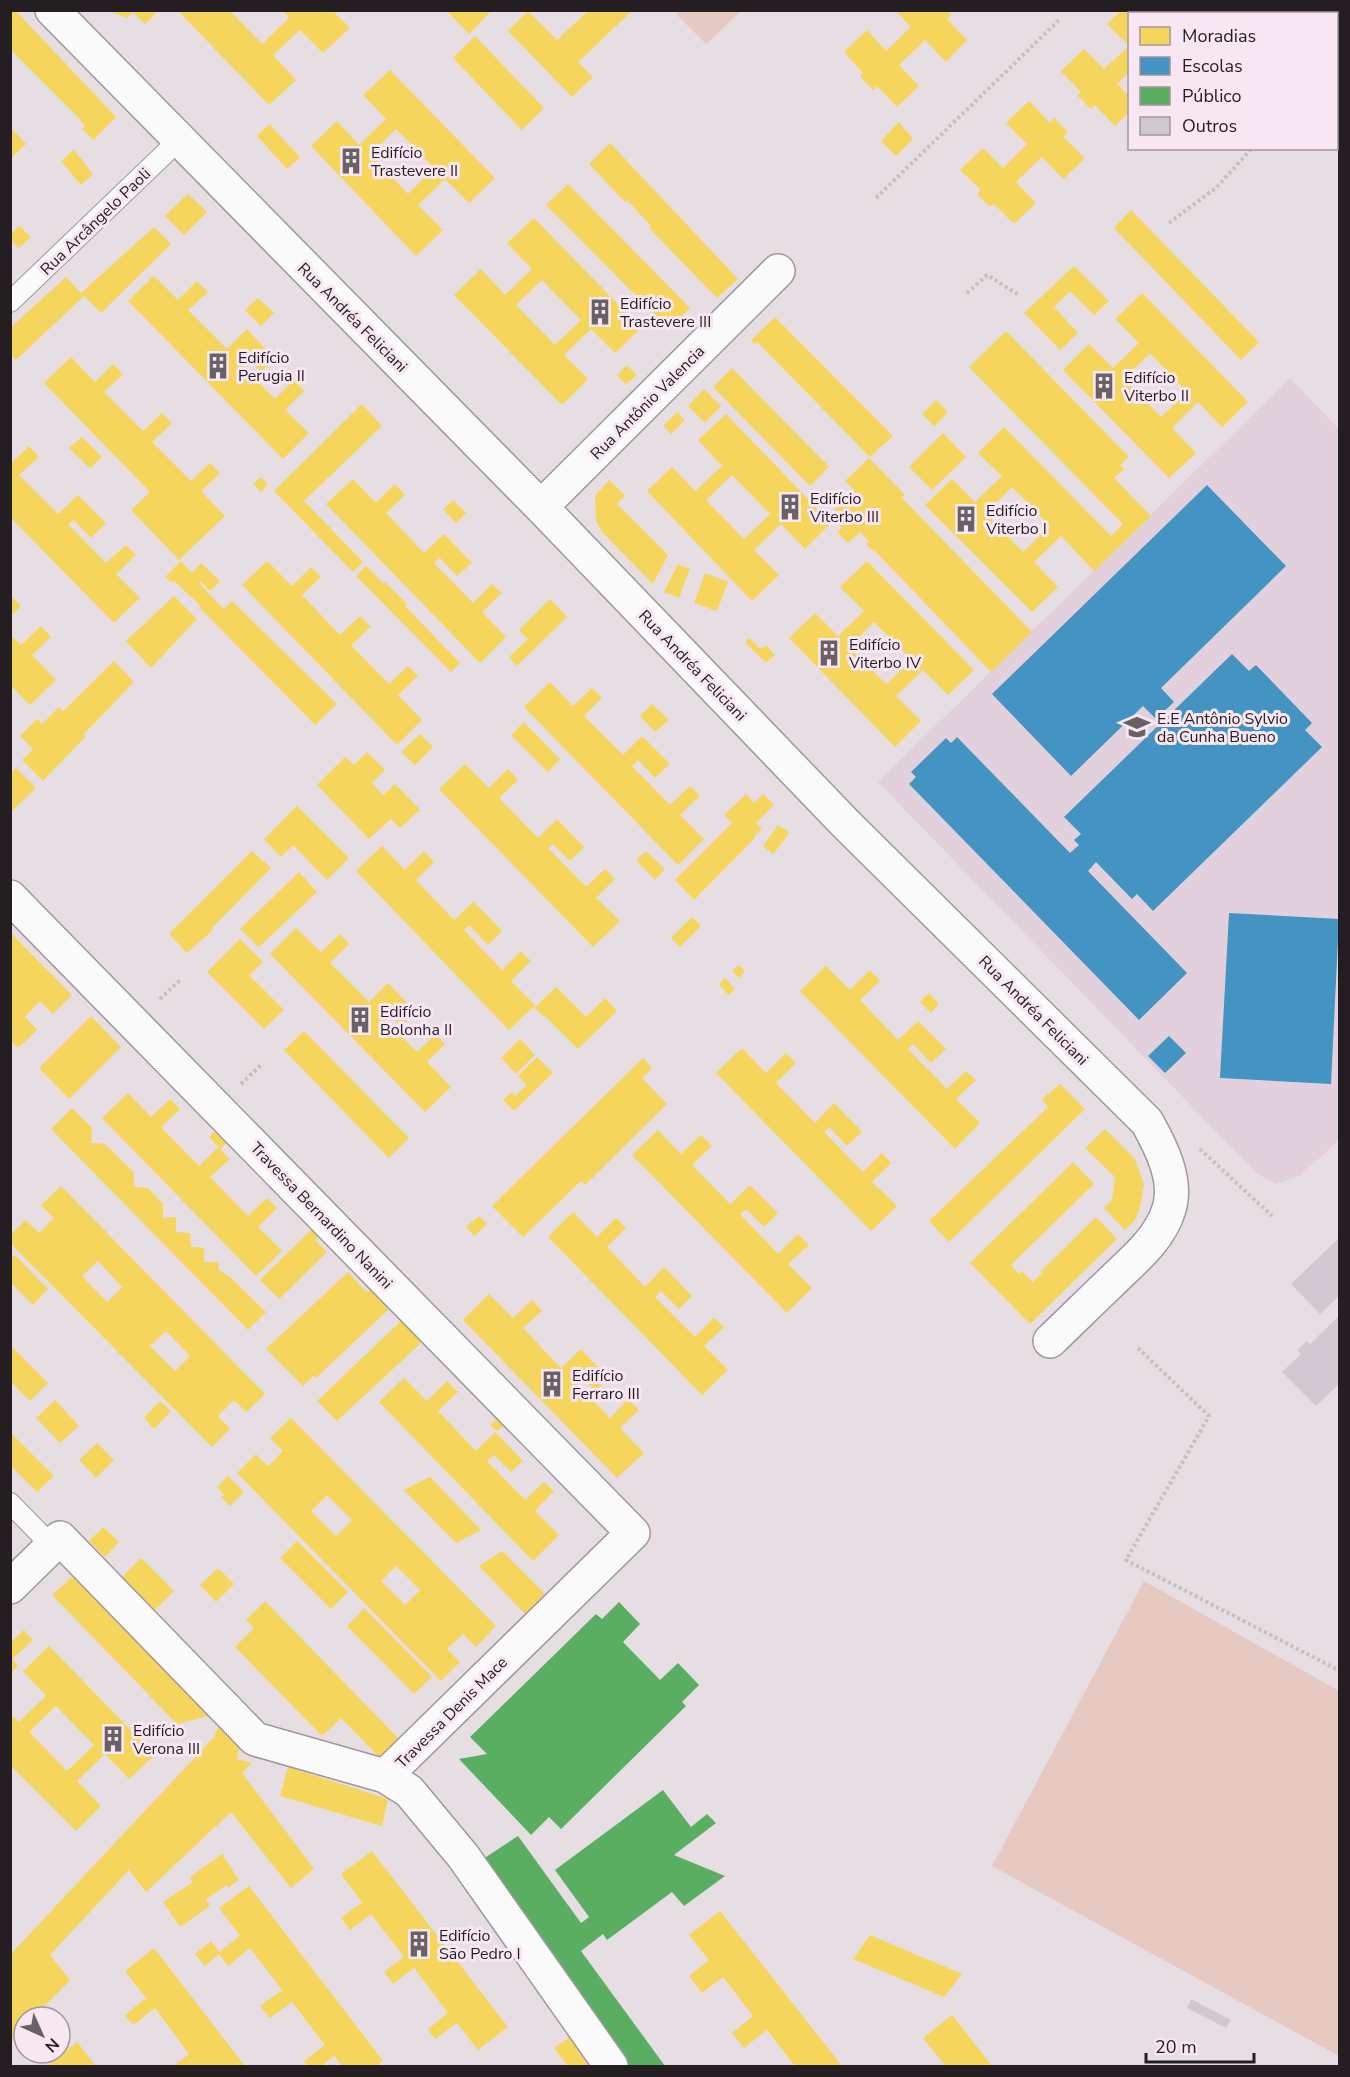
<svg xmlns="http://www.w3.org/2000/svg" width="1350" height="2077" font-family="'Nunito Sans',sans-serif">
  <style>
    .built { fill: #e2d1dc }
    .green { fill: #e6c9c0 }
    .homes { fill: #f6d55c; fill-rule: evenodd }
    .schools { fill: #4393c3 }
    .public { fill: #5aae61 }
    .building { fill: #cfc8d1 }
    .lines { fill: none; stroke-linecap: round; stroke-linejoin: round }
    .service-casing { stroke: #9e989c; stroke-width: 22 }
    .minor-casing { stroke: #9e989c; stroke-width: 36 }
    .path { stroke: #c4c1c2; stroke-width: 4; stroke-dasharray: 3 3; stroke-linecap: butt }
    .service { stroke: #fbfafb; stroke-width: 20 }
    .minor { stroke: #fbfafb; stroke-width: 33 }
    .labels { text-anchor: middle; stroke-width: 6; stroke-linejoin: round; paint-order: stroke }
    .poi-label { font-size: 16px; fill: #241e22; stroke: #f8e7f2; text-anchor: start }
    .street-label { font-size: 16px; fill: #241e22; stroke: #f8e7f2 }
  </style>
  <rect width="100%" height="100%" fill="#e7dee4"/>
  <!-- built -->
  <path class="built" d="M1290,378L1339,429V1140L1300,1176L1276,1184L1257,1174L878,782Z"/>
  <!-- green -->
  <path class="green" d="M680,10H741V11L706,44L676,14Z
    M1144,1581L1339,1691V2056L992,1866Z"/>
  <!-- homes -->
  <path class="homes" d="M10,10H15L116,117L93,140L82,129L85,126L77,116L10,49Z
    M132,10H159L145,24L133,12L127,18L109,11Z
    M177,10H229L262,44L289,18L282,10H332L350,28L323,53L300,30L273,55L296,80L269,105Z
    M446,10H492L469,34Z
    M589,10H633L578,62L593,77L572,97L508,31L528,11L557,40Z
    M895,10H947L951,15L947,19L967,40L946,62L925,40L899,65L919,86L897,107L877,86L873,90L860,76L863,73L844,52L867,30L886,51L911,27Z
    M1122,10H1138L1141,14H1130V72L1117,84L1130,97V111L1115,126L1095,105L1091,109L1077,95L1081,92L1061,71L1084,49L1104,69L1129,46L1107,24Z
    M475,36L544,108L522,130L453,58Z
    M390,70L495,178L469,203L445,179L418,205L443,230L416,256L311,146L337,121L359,145L386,119L363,95ZM396,129L434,168L408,194L371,154Z
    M1029,101L1050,123L1054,118L1068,132L1063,137L1085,158L1063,179L1042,157L1016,182L1036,203L1014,224L994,204L990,207L977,194L981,190L960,170L983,148L1003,168L1027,144L1006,123Z
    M899,122L913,139L896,156L881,141Z
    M269,124L300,157L287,169L257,136Z
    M10,127L26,144L10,159Z
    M610,143L738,279L717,298L649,228L651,226L627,200L625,202L589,164Z
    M74,150L93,174L81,185L61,161Z
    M568,184L690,308L669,329L546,205Z
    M188,194L207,212L184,235L165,216Z
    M1131,210L1259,342L1241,360L1114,228Z
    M534,218L641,328L615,353L591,329L564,355L588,379L562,405L454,295L481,269L505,295L532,269L507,243ZM542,280L581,320L555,345L516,305Z
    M19,226L31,237L19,248L10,239V235Z
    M154,227L171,244L101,313L84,296L16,360L10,355V328L66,277L81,293Z
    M1074,266L1109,301L1094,315L1070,291L1054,307L1078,333L1060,350L1024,313Z
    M154,276L178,300L197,281L208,292L188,310L227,349L247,329L275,359L261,372L243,354L237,360L275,399L294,380L304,391L285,410L309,433L283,459L128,301Z
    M1142,293L1248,402L1222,427L1198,402L1172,428L1196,453L1169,478L1063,370L1089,344L1113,368L1139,343L1115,319ZM1150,353L1187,392L1161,417L1124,379Z
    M258,298L274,313L261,326L245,310Z
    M775,317L893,436L870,457L757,342L755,344L751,340Z
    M1006,331L1129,457L1120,465L1124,469L1114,478L1151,516L1094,571L1061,536L1034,562L1058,587L1032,612L925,505L952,479L975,502L1002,476L978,453L1004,427L1111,536L1123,524L969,367ZM1012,487L1050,526L1023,552L986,513Z
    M71,357L95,382L113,364L123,374L104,392L143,431L162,413L172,423L152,442L191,481L210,463L220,473L201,491L225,516L179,560L131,510L150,492L44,383Z
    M627,365L637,375L626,384L617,375Z
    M732,368L829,467L810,486L713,387Z
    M704,389L721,406L705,423L688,406Z
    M936,400L948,412L934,426L922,414Z
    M362,404L382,426L304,501L363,562L353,572L274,491Z
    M677,412L685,420L671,434L663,426Z
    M726,414L831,523L805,549L781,524L754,550L779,575L752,601L647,491L672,467L695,491L722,466L698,440ZM732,475L770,514L744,539L706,500Z
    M943,433L966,457L932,490L909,467Z
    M82,437L102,457L90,468L69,448Z
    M29,446L39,457L19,475L58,514L78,495L106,523L91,538L74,520L68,524L106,563L126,545L136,555L116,574L140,598L114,623L10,517V464Z
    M869,458L905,495L902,498L1032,632L991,672L875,551L874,552L866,544L869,541L860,532L848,543L837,532L842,528L838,525L843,520L834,510L854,490L845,481Z
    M261,477L268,484L261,492L253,484Z
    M353,479L376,503L395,484L405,495L386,513L424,553L444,534L472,563L457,576L440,558L434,563L473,603L492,584L502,593L482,612L506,637L480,663L326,504Z
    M609,480L625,495L617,504L668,555L653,584L602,532L596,521L595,496Z
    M453,500L466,513L456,523L443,509Z
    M181,561L192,573L201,563L220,581L210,591L201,582L199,583L210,595L224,609L232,601L337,704L315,725L199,607L200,605L188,594L174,581L172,583L165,577Z
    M267,561L292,586L311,567L321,577L302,595L340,635L360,616L371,627L351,645L389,684L408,666L418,676L398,695L422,720L397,745L242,585Z
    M867,561L974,670L948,695L923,670L896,696L921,721L895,747L789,638L815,613L838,636L864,611L840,587ZM874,622L912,660L886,684L849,647Z
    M678,564L690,569L679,598L664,592Z
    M366,566L384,584L385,582L407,604L405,606L460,663L451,672L356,576Z
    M705,573L728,582L717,611L694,603Z
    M10,595L21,606L10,617Z
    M174,596L197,619L151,668L126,641Z
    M550,599L567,617L517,666L509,657L528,639L519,630Z
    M41,626L51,637L32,655L56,680L30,705L10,685V634L21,645Z
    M749,638L761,649L766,645L775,655L766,663L745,642Z
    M114,661L134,682L84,734L86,736L43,781L22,760L33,749L20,736L37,719L42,724L59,707L63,711Z
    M550,682L573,706L592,688L602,698L584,716L623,755L642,736L670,764L655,778L638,760L632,766L670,805L690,786L700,796L680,815L704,839L678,865L524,707Z
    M652,704L669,720L655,732L640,716Z
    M524,722L560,759L548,772L511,735Z
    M420,734L433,747L415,765L401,752Z
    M367,752L385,770L372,783L383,795L395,784L420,810L400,828L391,819L369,839L317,785L345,757L354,765Z
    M465,764L489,788L508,769L518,780L499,798L538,838L557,819L584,847L570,861L553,844L548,848L586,887L605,869L615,879L596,898L620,921L593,947L439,789Z
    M16,768L36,788L10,813V773Z
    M746,794L754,803L763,794L774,805L756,823L762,829L753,838L754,839L694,900L675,880L732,823L724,815Z
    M297,806L349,858L327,880L293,845L281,857L264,839Z
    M778,825L788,831V835L773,854L763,846Z
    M382,846L405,870L424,851L434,862L416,880L454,920L473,902L483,911L502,931L488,945L469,925L464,930L502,970L521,951L531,961L511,981L535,1005L509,1030L356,871Z
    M252,851L271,868L212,928L213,930L187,953L169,934Z
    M646,851L665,869L655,880L636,860Z
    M299,872L317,892L259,947L240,929Z
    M692,917L701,926L680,947L671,938Z
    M296,928L321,952L340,934L349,944L330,963L369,1002L388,983L416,1012L401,1027L383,1008L378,1013L417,1052L436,1034L445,1044L427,1062L451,1087L425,1112L270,954Z
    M10,932L72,995L53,1014L40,1001L25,1017L37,1030L18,1048L10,1040Z
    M240,939L263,962L249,975L284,1010L264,1029L207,972Z
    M739,965L745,971L739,978L732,971Z
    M826,966L850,990L870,970L880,981L860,1000L898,1040L918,1021L946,1049L931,1063L913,1044L908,1049L947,1089L966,1071L976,1080L956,1099L980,1123L955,1149L800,991Z
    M725,978L735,989L729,995L719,985Z
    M556,987L586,1017L605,998L617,1011L578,1049L544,1015L543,1016L534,1008Z
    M929,993L939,1004L931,1013L920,1002Z
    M91,1016L121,1047L69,1099L39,1068Z
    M304,1031L409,1138L389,1158L284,1050Z
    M520,1039L535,1055L516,1074L501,1058Z
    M742,1048L766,1073L786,1053L796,1063L776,1083L815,1123L834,1103L862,1132L847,1146L829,1127L824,1132L863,1172L882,1153L891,1163L872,1182L897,1206L871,1231L716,1073Z
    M537,1057L553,1073L514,1111L503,1100L512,1092L515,1096L527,1085L518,1076Z
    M643,1058L652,1068L642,1078L667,1104L585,1185L581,1181L523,1237L492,1206Z
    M1060,1084L1085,1109L949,1242L929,1221L1048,1107L1042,1099Z
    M128,1093L151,1117L170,1099L180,1109L161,1127L199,1166L219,1147L209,1137L219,1127L231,1139L220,1149L230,1159L210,1177L248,1216L267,1198L277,1208L258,1227L282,1251L256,1276L102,1118Z
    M72,1108L92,1128L91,1143L105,1144L134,1173V1187L148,1188L163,1204V1218L176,1217V1232L190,1233L191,1247L204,1248V1262H218L219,1270L230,1277L266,1312L248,1330L51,1129Z
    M1105,1129L1135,1159L1144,1184L1140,1208L1135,1220L1125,1230L1104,1208L1112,1200L1115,1177L1085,1148Z
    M658,1130L681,1154L701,1135L712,1146L692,1165L730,1204L750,1185L778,1213L764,1227L746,1209L740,1214L778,1254L798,1234L809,1245L788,1264L812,1288L787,1313L632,1155Z
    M1073,1162L1094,1184L1011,1265L1019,1274L1022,1271L1033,1282L1042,1273L1040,1272L1096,1217L1117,1239L1030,1324L970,1263Z
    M61,1186L265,1394L246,1412L234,1400L218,1416L230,1429L212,1447L10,1243V1235L26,1220L39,1233L54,1218L41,1205ZM98,1261L122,1287L107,1302L82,1276ZM166,1331L190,1356L175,1371L150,1346Z
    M573,1212L597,1237L616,1218L626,1228L607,1247L645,1287L664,1267L692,1296L679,1309L661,1291L655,1297L695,1337L714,1318L724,1327L704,1346L728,1370L702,1395L548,1237Z
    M479,1216L487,1224L474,1236L466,1227Z
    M316,1225L323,1233L315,1240L327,1252L279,1299L260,1280Z
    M15,1255L48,1289L33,1305L10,1282V1260Z
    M348,1272L366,1292L371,1288L390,1308L316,1378L313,1376L303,1386L266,1349Z
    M489,1294L513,1318L532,1300L542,1311L523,1328L561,1368L581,1349L608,1378L595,1391L577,1372L571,1377L610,1418L628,1399L639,1410L620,1428L644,1453L617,1478L463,1320Z
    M402,1320L423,1341L337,1421L317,1401Z
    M10,1345L48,1383L30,1401L10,1381Z
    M404,1378L427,1401L447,1381L458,1392L438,1411L476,1451L495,1432L523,1461L511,1472L494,1455L487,1461L525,1500L544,1482L554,1491L535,1511L559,1535L533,1561L379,1402Z
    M55,1400L79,1426L60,1443L36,1418Z
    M160,1401L171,1411L154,1429L144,1418Z
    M291,1418L496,1626L476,1647L463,1634L447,1649L460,1662L441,1681L237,1473L256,1454L268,1466L283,1451L270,1438ZM327,1495L352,1520L336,1536L311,1511ZM396,1566L420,1590L405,1605L381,1581Z
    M496,1419L503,1426L497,1431L490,1425Z
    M10,1432L54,1476L37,1492L10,1465Z
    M97,1443L114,1460L96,1478L79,1460Z
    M228,1476L244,1492L230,1506L221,1497L224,1495L217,1487Z
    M430,1477L481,1530L456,1543L404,1490Z
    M103,1527L119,1542L105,1557L89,1541Z
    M297,1541L348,1592L331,1609L280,1558Z
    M502,1551L545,1594L525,1614L479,1566Z
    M141,1558L174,1591L155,1610L122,1577Z
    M218,1568L234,1584L216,1602L200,1585Z
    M73,1576L83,1587L85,1584L212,1715L177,1724L52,1595Z
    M265,1601L399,1739L380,1758L341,1718L322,1736L235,1647L254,1628L246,1620Z
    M364,1608L432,1677L414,1694L347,1626Z
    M24,1630L33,1640L12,1659L18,1666L10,1674V1643Z
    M49,1646L155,1755L129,1779L105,1754L77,1781L101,1806L76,1831L10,1765V1714L19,1722L46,1696L23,1671ZM56,1706L94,1745L67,1771L29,1732Z
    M220,1723L240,1743L237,1759L252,1763L242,1773L314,1869L291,1888L231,1812L146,1892L129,1870L50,1955L70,1980L34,2017H24V2027L10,2043V1955L214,1737Z
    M288,1767L388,1799L382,1826L280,1796Z
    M372,1851L508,2027L478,2050L457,2023L435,2039L428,2029L448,2013L414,1968L393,1984L384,1972L404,1957L371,1914L350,1930L341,1918L362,1902L341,1874Z
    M222,1854L239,1880L228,1888L227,1885L206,1899L210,1906L180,1927L163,1902L193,1882L190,1877Z
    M249,1886L383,2061L376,2066H342L334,2056L321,2066H308L304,2061L325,2045L292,2002L270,2018L260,2006L282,1990L250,1948L228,1966L219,1954L205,1966L195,1954L211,1941L219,1952L240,1936L219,1908Z
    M720,1911L842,2066H795L767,2030L744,2048L732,2033L753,2016L723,1977L702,1993L689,1976L709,1960L689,1935Z
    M870,1935L962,1974L944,1997L853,1959Z
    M154,1948L245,2066H200L199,2065L196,2066H173L189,2054L155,2008L133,2025L125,2015L146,1998L125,1971Z
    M952,2015L992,2066H941L944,2064L923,2038Z
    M573,2035L596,2066H568L554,2048Z
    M77,2042L96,2066H50L49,2064Z"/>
  <!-- schools -->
  <path class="schools" d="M1207,485L1286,566L1161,688L1174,702L1156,719L1143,706L1071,776L992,694Z
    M1232,654L1249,671L1256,665L1312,723L1305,730L1322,747L1153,911L1137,894L1132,899L1096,862L1088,871L1187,973L1139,1020L909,784L916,777L911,772L946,738L951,743L957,737L1070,853L1079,845L1074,840L1081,834L1064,817Z
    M1229,913L1339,919L1331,1084L1220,1078Z
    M1169,1036L1186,1053L1165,1073L1148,1056Z"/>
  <!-- public -->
  <path class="public" d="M619,1602L640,1624L623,1642L660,1680L678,1663L699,1685L682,1702L686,1706L561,1829L549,1817L531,1835L459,1759L487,1754L470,1737L596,1614L602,1619Z
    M663,1790L691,1827L707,1814L716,1823L674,1855L725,1876L684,1906L672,1892L607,1940L603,1934L581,1951L665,2066H628L480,1861L518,1836L581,1923L589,1917L555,1870Z"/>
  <!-- building -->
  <path class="building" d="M1340,1237V1295L1320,1314L1291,1284Z
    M1340,1315V1383L1316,1406L1282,1372L1301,1354L1297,1350L1307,1341L1310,1344Z
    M1191,1999L1231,2020L1226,2028L1187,2008Z"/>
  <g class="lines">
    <!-- service casing -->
    <g class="service-casing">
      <path id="service" d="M10,302L179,140
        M10,1503L52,1546"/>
    </g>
    <!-- minor casing -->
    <g class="minor-casing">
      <path id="minor" d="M52,10L541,507L845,823L1147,1122C1161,1147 1178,1180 1169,1209C1160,1240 1131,1262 1109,1284C1089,1303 1070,1322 1050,1341
        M541,507L778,271
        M10,897L633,1533L385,1776
        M10,1587L60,1538L255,1739L385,1776L409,1791L463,1856L611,2066"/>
    </g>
    <!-- path -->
    <path class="path" d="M1336,56L1340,53
      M876,198L1059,20
      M1169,223L1217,187L1252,148
      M967,293L987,275L1019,295
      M160,999L181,979
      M241,1084L262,1064
      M1200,1149L1272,1216
      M1138,1348L1209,1416L1126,1560L1340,1671"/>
    <!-- service -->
    <use href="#service" class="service"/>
    <!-- minor -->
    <use href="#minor" class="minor"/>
  </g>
  <!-- icons -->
  <defs>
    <g id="building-bare" transform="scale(2.07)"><path d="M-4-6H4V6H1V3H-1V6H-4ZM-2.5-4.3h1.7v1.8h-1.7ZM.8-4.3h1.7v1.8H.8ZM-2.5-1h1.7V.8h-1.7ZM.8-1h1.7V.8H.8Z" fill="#686166" stroke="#f8e7f2" stroke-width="2.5" paint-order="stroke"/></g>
    <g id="school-bare" transform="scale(2.07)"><path d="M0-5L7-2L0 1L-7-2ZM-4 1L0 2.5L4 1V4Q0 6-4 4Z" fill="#686166" stroke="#f8e7f2" stroke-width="2.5" paint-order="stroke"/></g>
  </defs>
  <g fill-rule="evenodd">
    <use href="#building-bare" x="351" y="161"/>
    <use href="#building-bare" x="600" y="312"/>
    <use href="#building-bare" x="218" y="366"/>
    <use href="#building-bare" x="1104" y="386"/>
    <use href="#building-bare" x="790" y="507"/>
    <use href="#building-bare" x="966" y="519"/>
    <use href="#building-bare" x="829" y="653"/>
    <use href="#school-bare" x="1137" y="727"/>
    <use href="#building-bare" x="360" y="1020"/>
    <use href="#building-bare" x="552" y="1384"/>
    <use href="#building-bare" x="113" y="1739"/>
    <use href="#building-bare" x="419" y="1944"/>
  </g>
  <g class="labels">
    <!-- poi labels -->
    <g class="poi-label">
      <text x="371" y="158">Edifício<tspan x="371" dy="18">Trastevere II</tspan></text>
      <text x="620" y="309">Edifício<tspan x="620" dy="18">Trastevere III</tspan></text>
      <text x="238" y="363">Edifício<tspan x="238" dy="18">Perugia II</tspan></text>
      <text x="1124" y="383">Edifício<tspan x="1124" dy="18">Viterbo II</tspan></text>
      <text x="810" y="504">Edifício<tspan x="810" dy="18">Viterbo III</tspan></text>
      <text x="986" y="516">Edifício<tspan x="986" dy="18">Viterbo I</tspan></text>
      <text x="849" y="650">Edifício<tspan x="849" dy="18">Viterbo IV</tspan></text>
      <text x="1157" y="724">E.E Antônio Sylvio<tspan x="1157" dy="18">da Cunha Bueno</tspan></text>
      <text x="380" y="1017">Edifício<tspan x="380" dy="18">Bolonha II</tspan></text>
      <text x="572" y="1381">Edifício<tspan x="572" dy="18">Ferraro III</tspan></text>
      <text x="133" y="1736">Edifício<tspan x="133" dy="18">Verona III</tspan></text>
      <text x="439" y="1941">Edifício<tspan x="439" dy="18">São Pedro I</tspan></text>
    </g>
    <!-- street labels -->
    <g class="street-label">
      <text transform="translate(95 221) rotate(-44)" y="6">Rua Arcângelo Paoli</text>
      <text transform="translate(353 317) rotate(45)" y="6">Rua Andréa Feliciani</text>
      <text transform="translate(647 402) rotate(-45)" y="6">Rua Antônio Valencia</text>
      <text transform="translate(693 665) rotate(46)" y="6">Rua Andréa Feliciani</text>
      <text transform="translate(1034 1010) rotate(45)" y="6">Rua Andréa Feliciani</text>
      <text transform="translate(322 1215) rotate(46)" y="6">Travessa Bernardino Nanini</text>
      <text transform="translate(451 1712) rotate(-45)" y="6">Travessa Denis Mace</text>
    </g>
  </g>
  <!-- border -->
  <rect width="1350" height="2077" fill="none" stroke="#241e22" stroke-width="24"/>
  <!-- legend -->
  <rect x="1128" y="12" width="210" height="138" fill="#f8e7f2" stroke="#a3979f" stroke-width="1.5"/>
  <rect x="1140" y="27" width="30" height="18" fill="#f6d55c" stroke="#a3979f" stroke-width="1.5"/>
  <text x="1182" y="42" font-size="18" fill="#241e22">Moradias</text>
  <rect x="1140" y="57" width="30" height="18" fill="#4393c3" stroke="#a3979f" stroke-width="1.5"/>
  <text x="1182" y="72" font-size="18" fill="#241e22">Escolas</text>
  <rect x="1140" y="87" width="30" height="18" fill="#5aae61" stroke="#a3979f" stroke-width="1.5"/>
  <text x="1182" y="102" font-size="18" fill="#241e22">Público</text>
  <rect x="1140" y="117" width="30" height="18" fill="#cfc8d1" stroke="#a3979f" stroke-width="1.5"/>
  <text x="1182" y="132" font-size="18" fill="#241e22">Outros</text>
  <!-- north arrow -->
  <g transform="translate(42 2035) rotate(135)"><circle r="28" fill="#f8e7f2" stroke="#a3979f" stroke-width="1.5"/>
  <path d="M0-4.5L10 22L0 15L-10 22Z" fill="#686166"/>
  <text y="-9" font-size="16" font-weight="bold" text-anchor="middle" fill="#241e22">N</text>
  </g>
  <!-- scale -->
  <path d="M1146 2053v9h108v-9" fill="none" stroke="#241e22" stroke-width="3"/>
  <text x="1155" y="2053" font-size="18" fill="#241e22" stroke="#f8e7f2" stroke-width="4.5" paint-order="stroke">20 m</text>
</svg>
